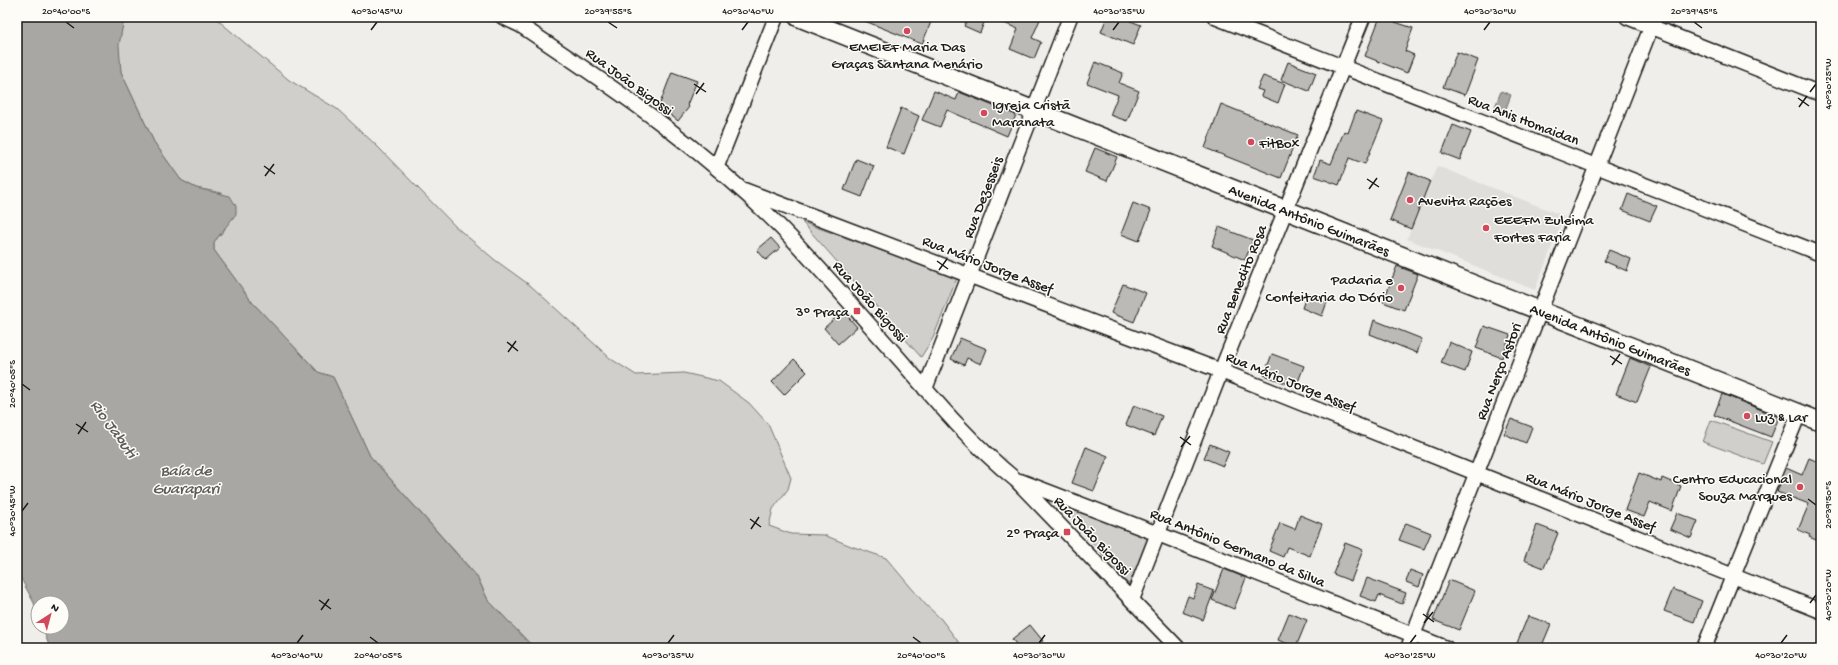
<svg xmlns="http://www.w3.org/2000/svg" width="1838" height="665" font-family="'Gochi Hand',sans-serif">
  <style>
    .built { fill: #e0deda }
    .green { fill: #d0cfcc; stroke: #767674 }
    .water { fill: #a8a7a3; stroke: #706f6d }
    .building { fill: #bbbab6; stroke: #1c1c1c }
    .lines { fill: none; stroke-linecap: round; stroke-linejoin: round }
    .minor-casing { stroke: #1c1c1c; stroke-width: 17 }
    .tertiary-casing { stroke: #1c1c1c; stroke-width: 21 }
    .minor { stroke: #fdfcf7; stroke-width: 14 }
    .tertiary { stroke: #fdfcf7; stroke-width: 18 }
    .ticks { fill: none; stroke: #1c1c1c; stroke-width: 1.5 }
    .poi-dot { fill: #d1495b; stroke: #fdfcf7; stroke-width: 1.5 }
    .labels { text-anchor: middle; stroke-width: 3; stroke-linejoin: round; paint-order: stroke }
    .poi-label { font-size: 15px; fill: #1c1c1c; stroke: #fdfcf7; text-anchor: start }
    .street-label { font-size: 15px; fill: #1c1c1c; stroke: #fdfcf7 }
    .water-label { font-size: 16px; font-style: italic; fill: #5b5b59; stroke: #fdfcf7 }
    .neatline { fill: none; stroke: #1c1c1c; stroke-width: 1.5 }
    .ticks-label { font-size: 10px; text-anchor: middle; fill: #1c1c1c }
  </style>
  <rect width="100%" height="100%" fill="#f0eeea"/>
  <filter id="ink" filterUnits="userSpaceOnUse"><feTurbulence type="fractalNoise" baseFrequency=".025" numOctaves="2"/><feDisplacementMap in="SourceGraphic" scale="8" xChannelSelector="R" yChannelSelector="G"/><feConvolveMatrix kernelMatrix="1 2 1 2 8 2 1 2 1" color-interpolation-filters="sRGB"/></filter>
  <g filter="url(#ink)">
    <!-- built -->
    <path class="built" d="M1437,166L1564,216L1535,290L1407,239Z"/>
    <!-- green -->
    <path class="green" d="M123,17H214L289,80L337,109L377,146L456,227L495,260L531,286L611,359L636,375L684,373L719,381L749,403L768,424L791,478L788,489L773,509L769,526L791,534L824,535L851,546L886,558L925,604L941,619L963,648H534L488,600L477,576L370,456L333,377L318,372L252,302L214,250V242L225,229L222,193L196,188L181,180L154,142L121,72L118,45L123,24Z
      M802,222L957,278L933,338L921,357Z
      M1711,420L1772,442L1763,464L1703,442Z
      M1061,506L1150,537L1129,585Z"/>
    <!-- water -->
    <path class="water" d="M17,17H123V24L119,45L121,72L154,142L181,180L196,188L230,196L236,206V214L214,242V250L252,302L318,372L333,377L370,456L477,577L488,600L534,648H50L42,627H62V603H38V615L34,603L17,571Z
      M1501,91L1511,95L1505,111L1495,107Z"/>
    <!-- building -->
    <path class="building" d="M855,17H933L922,44Z
      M968,17H986L980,33L964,26Z
      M990,17H1041L1032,38L1041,42L1034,59L1010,49L1018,29Z
      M1107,17H1120L1141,25L1133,45L1101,32Z
      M1380,17L1413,28L1405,51L1414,55L1407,73L1365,56Z
      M1457,52L1478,60L1465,95L1443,87Z
      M1095,62L1123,73L1119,83L1139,91L1127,121L1110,115L1118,95L1087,83Z
      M1288,62L1316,73L1309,91L1281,80Z
      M672,72L697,81L687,105L689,107L678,121L659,106Z
      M1263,76L1285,84L1278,103L1261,96L1263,91L1257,89Z
      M934,91L956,100L959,92L1016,115L1007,136L947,110L940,127L922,120Z
      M1221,104L1298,135L1281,178L1205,148Z
      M901,108L919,116L904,154L886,147Z
      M1356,111L1383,121L1365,164L1349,158L1339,185L1314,176L1320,160L1331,164L1344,131L1348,133Z
      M1453,125L1471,132L1460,160L1442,153Z
      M1095,148L1117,157L1107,181L1085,172Z
      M856,159L874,166L862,197L844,190Z
      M1409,172L1430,181L1411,229L1390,220Z
      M1628,194L1657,206L1650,221L1622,210Z
      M1133,203L1151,210L1139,241L1121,234Z
      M1219,227L1253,240L1245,260L1212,246Z
      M771,238L780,248L766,260L757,250Z
      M1609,250L1631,259L1627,271L1604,261Z
      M1397,266L1418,274L1404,310L1383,302Z
      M1123,284L1146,293L1134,322L1111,313Z
      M1307,293L1327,302L1322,316L1302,308Z
      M843,311L857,327L838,344L824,328Z
      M1374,320L1422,339L1417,353L1370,334Z
      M1484,326L1510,335L1502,358L1476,348Z
      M960,338L987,349L981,364L967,358L964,365L951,359Z
      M1449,342L1472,352L1465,372L1441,363Z
      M1272,354L1304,366L1296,387L1264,375Z
      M1630,358L1651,367L1637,402L1616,394Z
      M794,359L807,372L784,395L772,382Z
      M1722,394L1779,417L1771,437L1714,415Z
      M1134,405L1162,416L1154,436L1126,425Z
      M1511,419L1532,427L1526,443L1504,434Z
      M1210,444L1229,452L1223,466L1204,458Z
      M1086,447L1108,456L1094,491L1072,483Z
      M1809,458L1821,463V542L1809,537L1810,535L1798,530L1809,504L1777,492L1786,468L1802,475Z
      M1639,473L1661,482L1662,478L1681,486L1672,511L1650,502L1644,517L1625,510Z
      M1677,513L1698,521L1691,538L1670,529Z
      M1300,515L1322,524L1310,556L1287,547L1283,557L1269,551L1280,523L1295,529Z
      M1406,523L1431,533L1424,549L1399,540Z
      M1537,525L1558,533L1544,568L1524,560Z
      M1345,543L1363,550L1351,581L1333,574Z
      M1224,569L1246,578L1234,609L1212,600Z
      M1410,570L1423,575L1419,587L1406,582Z
      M1367,578L1406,593L1402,604L1379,595L1376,602L1360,596Z
      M1449,580L1475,591L1459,630L1433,620Z
      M1198,585L1214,591L1203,620L1182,612L1188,596L1193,598Z
      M1673,589L1702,601L1694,622L1664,611Z
      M1289,613L1307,620L1296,647L1278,640Z
      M1528,616L1551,624L1541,648H1515Z
      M1030,625L1043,641L1034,648H1019L1012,639Z"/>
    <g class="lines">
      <!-- minor casing -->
      <g class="minor-casing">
        <path id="minor" d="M503,17L520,25C619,91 712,154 794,241C831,281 867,322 903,363C938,404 974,446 1016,480L1178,648
          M1215,17L1821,254
          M1627,17L1821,94
          M717,166L776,17
          M744,190L1221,371L1821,611
          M925,389L1070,17
          M1020,481L1158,534L1446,648
          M1132,600L1221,371L1363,17
          M1408,648L1655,17
          M1704,648L1799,413"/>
      </g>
      <!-- tertiary casing -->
      <g class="tertiary-casing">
        <g id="tertiary">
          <path id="s1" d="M798,17L1821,422"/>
        </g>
      </g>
      <!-- minor -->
      <use href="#minor" class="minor"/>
      <!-- tertiary -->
      <use href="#tertiary" class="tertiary"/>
    </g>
  </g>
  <!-- ticks -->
  <path class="ticks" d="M66,22L74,28M608,22L617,28M1694,22L1702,28M371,30L377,22M742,30L748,22M1113,30L1119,22M1484,30L1490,22M694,84L706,92M1810,92L1816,84M696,94L704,83M1798,98L1809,106M1799,107L1807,96M264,166L275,174M265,176L274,164M1367,179L1379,187M1369,189L1377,178M937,261L948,269M939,270L947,259M507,342L518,351M508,352L516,341M1610,356L1622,364M1612,365L1620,354M22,384L30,390M76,424L88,432M78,434L86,422M1180,437L1191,445M1181,447L1190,436M1808,499L1816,505M22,511L28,503M750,519L761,527M751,529L759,517M319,600L331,609M1810,603L1816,595M321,610L329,599M1423,614L1434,622M1424,623L1433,612M370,637L378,643M913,637L921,643M297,643L303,635M668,643L674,635M1039,643L1045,635M1410,643L1416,635M1781,643L1787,635"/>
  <!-- markers -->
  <g class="poi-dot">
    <circle cx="907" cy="31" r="4"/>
    <circle cx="984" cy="113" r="4"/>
    <circle cx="1251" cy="142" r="4"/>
    <circle cx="1410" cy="200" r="4"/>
    <circle cx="1486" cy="228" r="4"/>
    <circle cx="1401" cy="288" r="4"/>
    <rect x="853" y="307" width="8" height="8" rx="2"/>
    <circle cx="1747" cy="416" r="4"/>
    <circle cx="1800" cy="487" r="4"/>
    <rect x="1063" y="528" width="8" height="8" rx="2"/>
  </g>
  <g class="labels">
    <!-- poi labels -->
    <g class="poi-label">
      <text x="907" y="51" text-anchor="middle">EMEIEF Maria Das<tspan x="907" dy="17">Graças Santana Menário</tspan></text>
      <text x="992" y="109">Igreja Cristã<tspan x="992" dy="17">Maranata</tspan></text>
      <text x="1259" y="147">FitBox</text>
      <text x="1418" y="205">Avevita Rações</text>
      <text x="1494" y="224">EEEFM Zuleima<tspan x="1494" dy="17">Fortes Faria</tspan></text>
      <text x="1393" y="284" text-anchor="end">Padaria e<tspan x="1393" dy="17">Confeitaria do Dório</tspan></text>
      <text x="849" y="316" text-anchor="end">3º Praça</text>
      <text x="1755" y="421">Luz &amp; Lar</text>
      <text x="1792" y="483" text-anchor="end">Centro Educacional<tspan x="1792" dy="17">Souza Marques</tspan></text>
      <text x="1059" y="537" text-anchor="end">2º Praça</text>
    </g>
    <!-- street labels -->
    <g class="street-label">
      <text transform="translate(630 81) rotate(36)" y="5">Rua João Bigossi</text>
      <text transform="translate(1524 119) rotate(21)" y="5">Rua Anis Homaidan</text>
      <text transform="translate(982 197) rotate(-69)" y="5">Rua Dezesseis</text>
      <text dy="5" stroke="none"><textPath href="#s1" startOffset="550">Avenida Antônio Guimarães</textPath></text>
      <text transform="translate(988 264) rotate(21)" y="5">Rua Mário Jorge Assef</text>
      <text transform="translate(1240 279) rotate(-68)" y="5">Rua Benedito Rosa</text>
      <text transform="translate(871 301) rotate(48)" y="5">Rua João Bigossi</text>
      <text dy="5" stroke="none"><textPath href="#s1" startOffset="874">Avenida Antônio Guimarães</textPath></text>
      <text transform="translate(1498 371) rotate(-69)" y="5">Rua Nerço Astori</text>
      <text transform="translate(1291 381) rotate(22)" y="5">Rua Mário Jorge Assef</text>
      <text transform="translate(1591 501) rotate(22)" y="5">Rua Mário Jorge Assef</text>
      <text transform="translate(1093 535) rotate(46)" y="5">Rua João Bigossi</text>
      <text transform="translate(1238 547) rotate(22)" y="5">Rua Antônio Germano da Silva</text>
    </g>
    <!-- water labels -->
    <g class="water-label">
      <text transform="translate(115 428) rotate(54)" y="6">Rio Jabuti</text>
      <text x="186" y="475">Baía de<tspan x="186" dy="18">Guarapari</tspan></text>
    </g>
  </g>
  <!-- margin -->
  <rect width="1838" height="665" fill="none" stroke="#fdfcf7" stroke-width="44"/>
  <!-- north arrow -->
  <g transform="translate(50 615) rotate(36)"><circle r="19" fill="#fdfcf7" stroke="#a3a29f"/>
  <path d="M0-3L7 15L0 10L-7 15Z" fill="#d1495b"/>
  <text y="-6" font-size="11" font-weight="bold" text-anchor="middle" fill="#1c1c1c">N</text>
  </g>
  <rect x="22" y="22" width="1794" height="621" class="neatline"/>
  <g class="ticks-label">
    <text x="66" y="14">20°40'00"S</text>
    <text x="377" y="14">40°30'45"W</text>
    <text x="608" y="14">20°39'55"S</text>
    <text x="748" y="14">40°30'40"W</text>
    <text x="1119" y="14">40°30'35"W</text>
    <text x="1490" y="14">40°30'30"W</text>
    <text x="1694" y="14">20°39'45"S</text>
    <text transform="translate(1827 84) rotate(-90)" y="4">40°30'25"W</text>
    <text transform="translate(11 384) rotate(-90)" y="4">20°40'05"S</text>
    <text transform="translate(1827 505) rotate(-90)" y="4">20°39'50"S</text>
    <text transform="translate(11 511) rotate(-90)" y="4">40°30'45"W</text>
    <text transform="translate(1827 595) rotate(-90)" y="4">40°30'20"W</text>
    <text x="297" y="658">40°30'40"W</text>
    <text x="378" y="658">20°40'05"S</text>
    <text x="668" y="658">40°30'35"W</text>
    <text x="921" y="658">20°40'00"S</text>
    <text x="1039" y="658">40°30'30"W</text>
    <text x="1410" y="658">40°30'25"W</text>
    <text x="1781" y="658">40°30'20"W</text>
  </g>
</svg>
